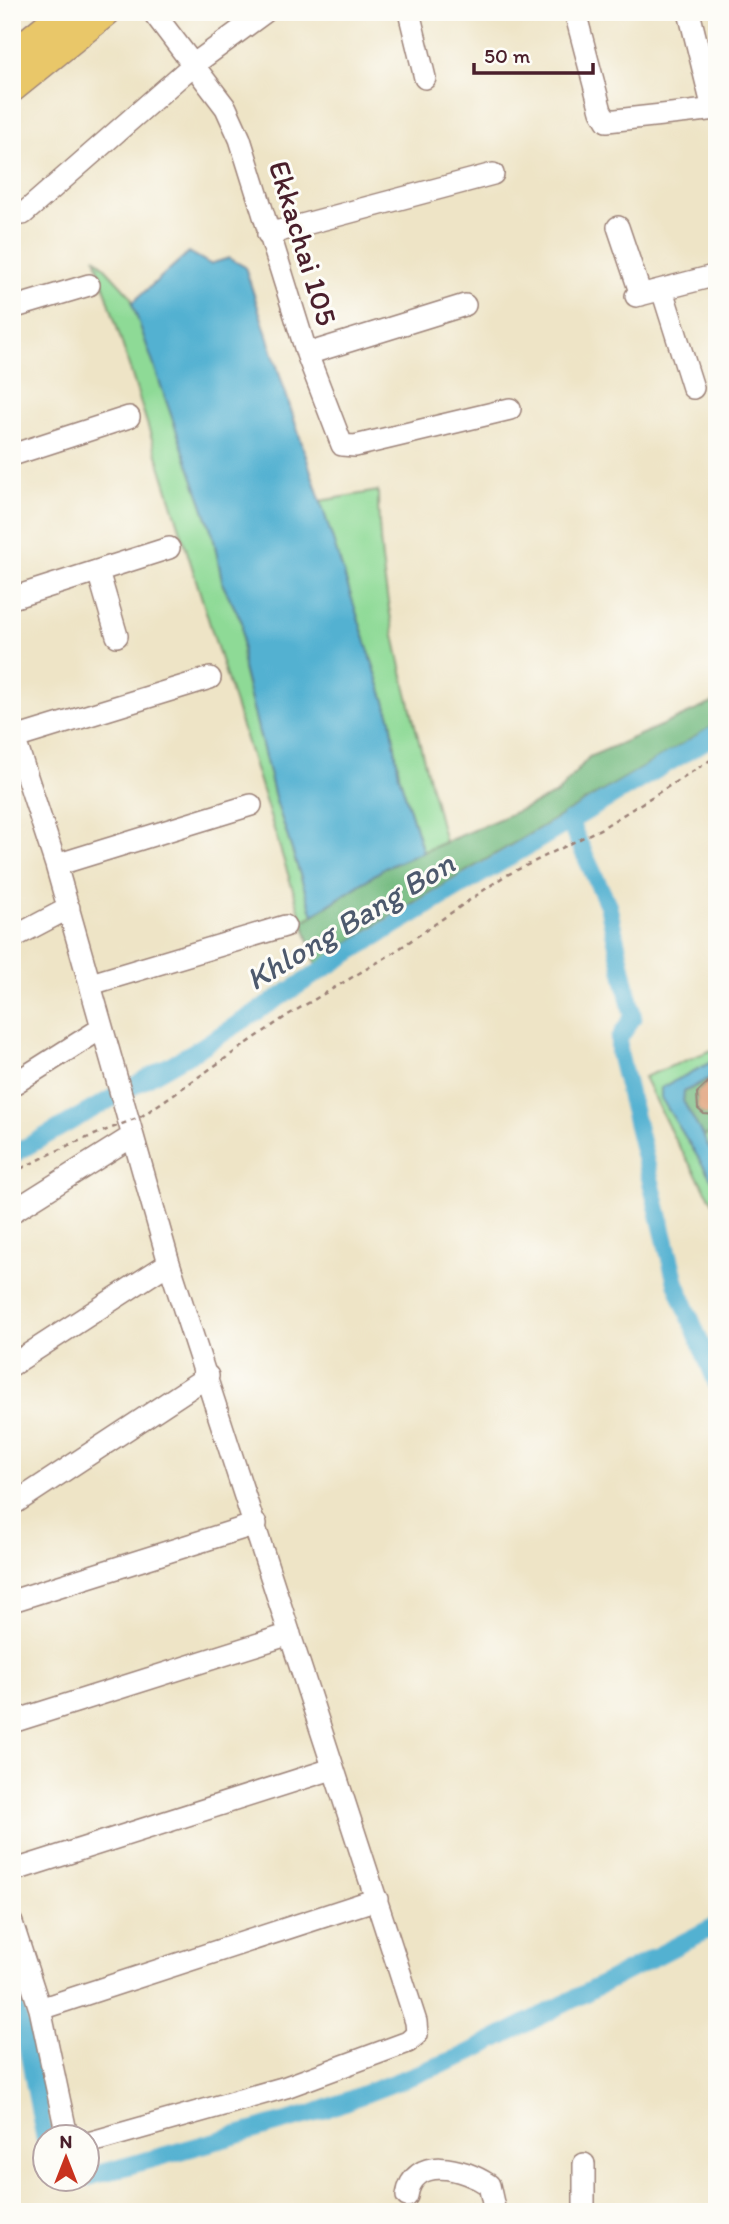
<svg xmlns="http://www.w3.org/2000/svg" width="729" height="2224" font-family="Itim,sans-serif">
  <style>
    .green { fill: #8eda96; stroke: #6c7c60; stroke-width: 2 }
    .forest { fill: #72ba7f; stroke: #5e6c55; stroke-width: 2 }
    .water { fill: #52b1d1; stroke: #4e687e; stroke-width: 2 }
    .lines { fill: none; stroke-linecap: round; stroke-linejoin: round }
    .canal { stroke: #52b1d1; stroke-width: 18 }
    .building { fill: #de976d }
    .minor-casing { stroke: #9c8278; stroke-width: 24 }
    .major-casing { stroke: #9c8278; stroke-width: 31 }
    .minor { stroke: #fff; stroke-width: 21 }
    .major { stroke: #e9c769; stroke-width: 28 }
    .path-bridge { stroke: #9c8278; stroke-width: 2.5; stroke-dasharray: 5 5; stroke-linecap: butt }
    .labels { text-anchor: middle; stroke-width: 6; stroke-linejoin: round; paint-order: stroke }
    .street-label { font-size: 30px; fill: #4a1f2b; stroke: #fdfcf7 }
    .water-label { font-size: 32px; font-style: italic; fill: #4d596d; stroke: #fdfcf7 }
  </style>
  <rect width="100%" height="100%" fill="#fdfcf7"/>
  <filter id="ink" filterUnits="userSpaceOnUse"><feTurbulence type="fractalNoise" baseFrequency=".0143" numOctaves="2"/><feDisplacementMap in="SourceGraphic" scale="14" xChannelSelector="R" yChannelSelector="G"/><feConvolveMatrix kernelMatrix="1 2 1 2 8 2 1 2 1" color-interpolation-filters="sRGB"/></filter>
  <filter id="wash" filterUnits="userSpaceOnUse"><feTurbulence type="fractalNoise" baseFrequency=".00686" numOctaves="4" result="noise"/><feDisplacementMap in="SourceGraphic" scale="28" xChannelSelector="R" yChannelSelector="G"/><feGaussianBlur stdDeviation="1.57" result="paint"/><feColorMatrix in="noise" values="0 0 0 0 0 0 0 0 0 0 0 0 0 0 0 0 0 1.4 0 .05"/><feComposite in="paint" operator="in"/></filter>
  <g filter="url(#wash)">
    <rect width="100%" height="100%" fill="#eee4c6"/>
    <!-- green -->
    <path class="green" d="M95,257L130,295L213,535L223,585L242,622L243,669L276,801L313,915L303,922Z
      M378,491C378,609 417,727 445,842L423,852L399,775L391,720L320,501Z
      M717,1048V1209L674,1138L644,1077Z"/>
    <!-- forest -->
    <path class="forest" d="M717,701V723L713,726L372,927L316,965L303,922L385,868L557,794L589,757Z
      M717,1074L697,1093L698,1109L704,1114L717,1113V1130L703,1137L683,1101L684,1092Z"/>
    <!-- water -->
    <path class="water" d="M189,252L210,264L229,258L245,267L391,720L399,775L423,852L385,868L313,915L276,801L243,668L242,622L223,585L213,535L132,303Z
      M717,1059V1074L684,1092L683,1101L717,1161V1188L661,1098V1088Z"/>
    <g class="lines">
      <!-- canal -->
      <path class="canal" d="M569,821L608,905L633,1017L619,1039V1053L676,1283L717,1384
        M12,1155L200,1048L360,946L717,734
        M12,1997L28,2050L46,2145
        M88,2177L315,2113L461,2057L717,1925"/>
    </g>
    <g id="blocks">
      <!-- building -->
      <path class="building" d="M717,1074V1115L704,1114L698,1109L697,1093Z"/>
    </g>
  </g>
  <g filter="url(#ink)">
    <use href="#blocks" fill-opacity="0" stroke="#9c8278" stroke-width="2"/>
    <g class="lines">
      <!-- minor casing -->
      <g class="minor-casing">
        <path id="minor" d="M153,12L226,108L240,139L307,354L465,305
          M409,12L425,78
          M575,12L601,111L607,121L717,109
          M689,12L713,109
          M23,214L193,65L265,12
          M618,227L641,295
          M268,234L493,174
          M662,290L693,388
          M636,296L717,275
          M12,308L89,285
          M307,354L342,445L355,446L510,409
          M12,455L129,417
          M98,571L117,636
          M12,598L169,548
          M12,731L56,865L169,1263L416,2022L417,2034L408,2042L286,2087L88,2143
          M15,738L210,678
          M56,865L251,805
          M12,938L69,908
          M91,984L285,926
          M12,1085L102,1028
          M12,1212L131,1137
          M12,1365L169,1263
          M12,1505L208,1376
          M12,1601L256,1524
          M12,1722L290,1634
          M12,1871L332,1769
          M12,1923L40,2009L67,2136
          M40,2009L377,1899
          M584,2164V2212
          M407,2196C413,2154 464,2168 489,2185L495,2212"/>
      </g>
      <!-- major casing -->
      <g class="major-casing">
        <path id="major" d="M12,55L65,12
          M12,88L106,12"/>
      </g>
      <!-- minor -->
      <use href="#minor" class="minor"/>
      <!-- major -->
      <use href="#major" class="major"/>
      <!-- path-bridge -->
      <path class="path-bridge" d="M12,1173L69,1145L142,1116L288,1015L390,955L503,877L602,828L717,756"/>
    </g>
  </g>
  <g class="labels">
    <!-- street labels -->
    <g class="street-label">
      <text transform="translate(303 243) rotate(73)" y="10">Ekkachai 105</text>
    </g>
    <!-- water labels -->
    <g class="water-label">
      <text transform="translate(350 921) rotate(-31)" y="11">Khlong Bang Bon</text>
    </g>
  </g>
  <!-- margin -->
  <rect width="729" height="2224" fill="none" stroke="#fdfcf7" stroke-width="42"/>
  <!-- north arrow -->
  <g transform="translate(66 2158)"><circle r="33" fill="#fdfcf7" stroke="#b5a4a5" stroke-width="2"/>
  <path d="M0-5L12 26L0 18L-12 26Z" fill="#c8321e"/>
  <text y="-10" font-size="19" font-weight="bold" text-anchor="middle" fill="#4a1f2b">N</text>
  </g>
  <!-- scale -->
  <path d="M474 63v10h119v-10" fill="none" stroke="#4a1f2b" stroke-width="3.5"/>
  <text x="484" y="63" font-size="21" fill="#4a1f2b" stroke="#fdfcf7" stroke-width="5" paint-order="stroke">50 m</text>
</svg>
